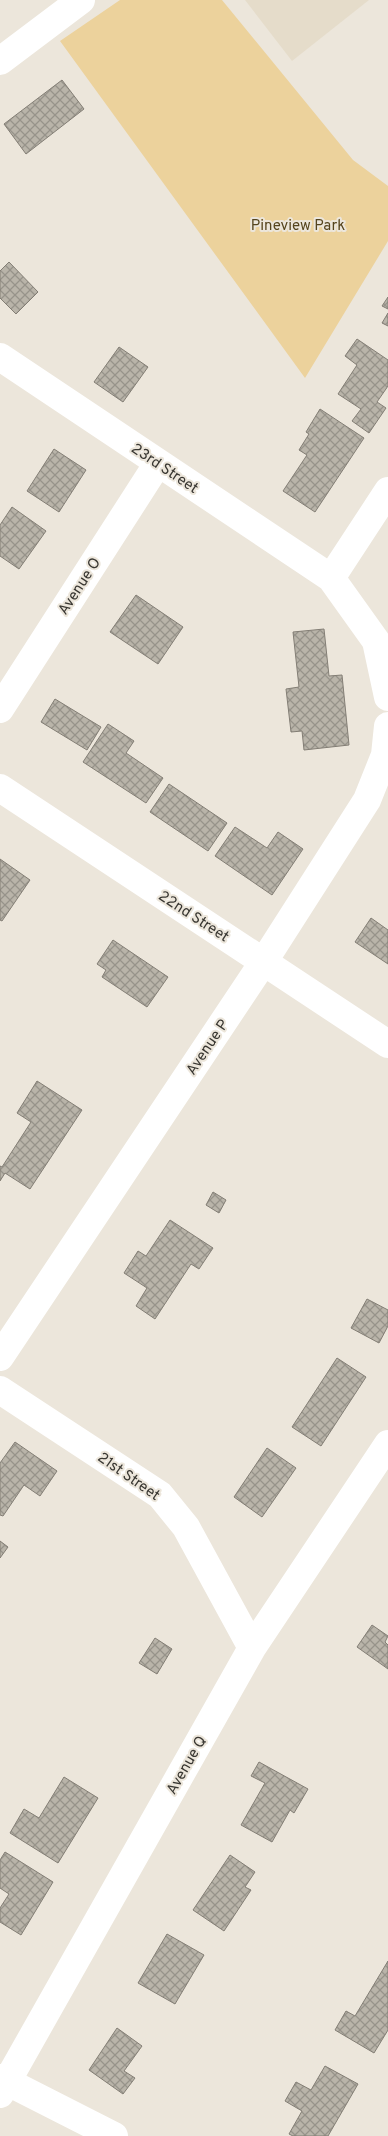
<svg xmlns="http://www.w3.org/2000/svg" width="388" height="2136" font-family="Overpass,sans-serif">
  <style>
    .built { fill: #e5dcca }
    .green { fill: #ecd29c }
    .building { fill: url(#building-cross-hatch); stroke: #837e75 }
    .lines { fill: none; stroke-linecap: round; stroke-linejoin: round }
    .minor { stroke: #fff; stroke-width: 28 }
    .labels { text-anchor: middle; stroke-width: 4; stroke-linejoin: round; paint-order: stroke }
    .park-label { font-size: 15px; fill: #55441d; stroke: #ece6db }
    .street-label { font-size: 15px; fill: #393732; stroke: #ece6db }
  </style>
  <defs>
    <pattern id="building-cross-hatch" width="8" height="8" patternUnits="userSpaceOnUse" patternTransform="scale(1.25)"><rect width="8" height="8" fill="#b9b4a9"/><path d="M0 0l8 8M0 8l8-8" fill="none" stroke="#97938a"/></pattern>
  </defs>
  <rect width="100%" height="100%" fill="#ece6db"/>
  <!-- built -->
  <path class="built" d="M245,0H369L292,61Z"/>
  <!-- green -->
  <path class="green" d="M120,0H222L353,160L388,186V241L305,378L60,41Z"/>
  <!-- building -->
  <path class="building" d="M62,80L84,109L26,154L4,124Z
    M9,262L38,292L16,314L0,298V271Z
    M388,297V309L382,306Z
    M388,313V326L382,323Z
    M357,339L388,360V386L377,402L386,408L369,433L352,421L361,409L338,394L357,365L345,356Z
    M119,347L148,367L123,402L94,382Z
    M320,409L364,438L315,512L283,491L307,455L299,450L309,434L306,432Z
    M54,449L86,470L59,512L27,491Z
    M12,507L46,531L19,569L0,556V525Z
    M136,595L183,627L158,664L110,632Z
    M324,629L329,676L342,675L349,745L304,750L302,731L291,732L286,689L299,687L293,632Z
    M55,699L101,727L87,750L41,722Z
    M108,724L134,741L126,753L163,778L146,803L83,762Z
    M169,784L227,823L208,851L150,812Z
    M235,827L267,848L278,832L303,849L272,895L215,856Z
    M0,859L30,880L2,921L0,920Z
    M371,918L388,930V964L355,942Z
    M113,940L168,977L147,1007L102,977L106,970L97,964Z
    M37,1081L82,1110L30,1189L5,1173L0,1181V1166L2,1167L31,1122L17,1113Z
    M213,1192L226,1200L219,1213L206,1205Z
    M170,1220L213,1248L199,1269L191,1264L155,1319L136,1306L147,1288L124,1273L138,1251L146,1256Z
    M367,1299L388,1310V1326L379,1343L351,1328Z
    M337,1358L366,1377L321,1446L292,1427Z
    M15,1442L57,1471L40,1496L24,1485L3,1516L0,1515V1463Z
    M267,1448L296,1468L262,1517L234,1497Z
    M0,1541L8,1547L0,1558Z
    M372,1625L388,1636L385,1642L388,1645V1669L357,1647Z
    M155,1638L172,1649L157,1674L139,1663Z
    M259,1762L308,1789L294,1813L290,1810L272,1842L241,1825L265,1783L251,1776Z
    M64,1777L98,1798L58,1863L10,1833L24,1809L39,1818Z
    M5,1852L53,1882L21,1935L0,1922V1908L9,1894L0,1888V1860Z
    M230,1855L255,1872L245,1887L251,1890L224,1931L193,1910Z
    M167,1934L204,1955L175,2004L138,1983Z
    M388,1961V2030L374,2053L335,2030L346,2011L355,2016Z
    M117,2028L142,2046L124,2071L135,2078L123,2094L89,2070Z
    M325,2066L358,2084L328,2136H293L289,2134L302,2111L285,2101L296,2082L311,2090Z"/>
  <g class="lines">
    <!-- minor -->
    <path class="minor" d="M0,61L81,0
      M0,357L331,578L376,641L388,697
      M331,578L388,491
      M0,709L158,463
      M0,788L388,1044
      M0,1357L264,961L367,800L385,755L388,726
      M0,1390L160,1495L186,1527L252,1648
      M0,2078L114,2136
      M0,2094L252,1648L388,1444"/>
  </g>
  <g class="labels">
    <!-- park labels -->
    <g class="park-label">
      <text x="298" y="230">Pineview Park</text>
    </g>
    <!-- street labels -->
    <g class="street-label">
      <text transform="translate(165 468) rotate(34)" y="5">23rd Street</text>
      <text transform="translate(79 586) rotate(-57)" y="5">Avenue O</text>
      <text transform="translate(194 916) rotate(33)" y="5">22nd Street</text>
      <text transform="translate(207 1047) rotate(-56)" y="5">Avenue P</text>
      <text transform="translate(129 1476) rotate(35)" y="5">21st Street</text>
      <text transform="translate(186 1765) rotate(-60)" y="5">Avenue Q</text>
    </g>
  </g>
</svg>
